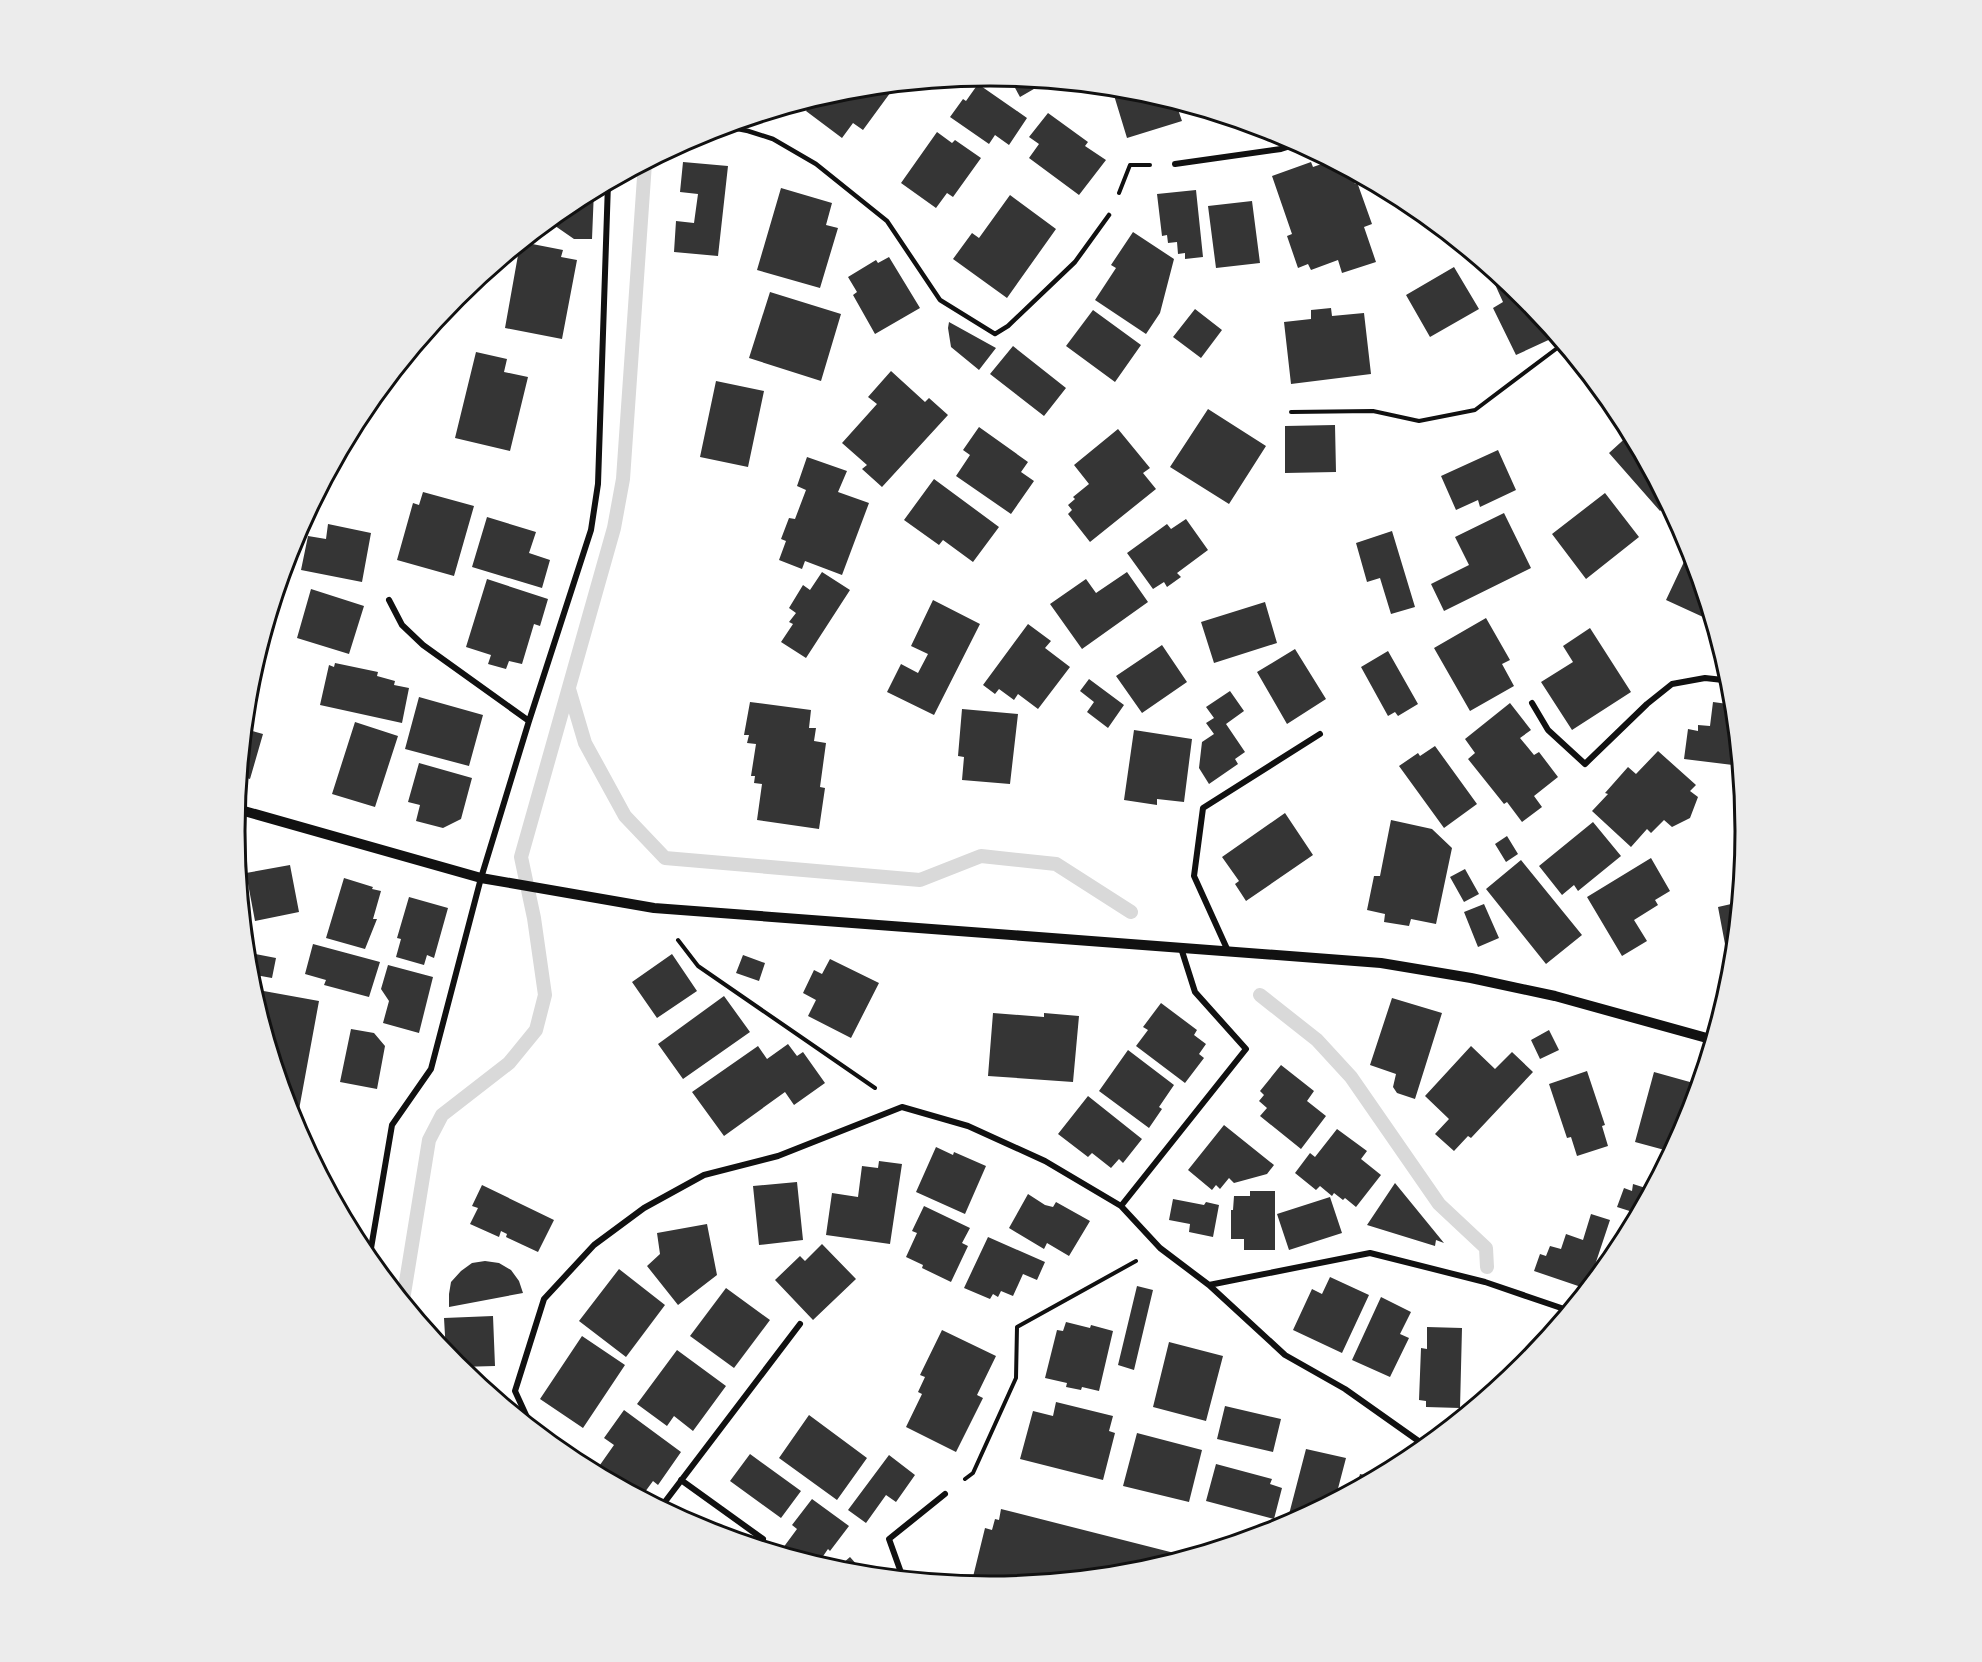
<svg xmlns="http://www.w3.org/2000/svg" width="1982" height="1662" font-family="Manrope,sans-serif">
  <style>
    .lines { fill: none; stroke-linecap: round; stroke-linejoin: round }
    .stream { stroke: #d9d9d9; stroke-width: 14 }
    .building { fill: #353535 }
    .path { stroke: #111; stroke-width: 4 }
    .service { stroke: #111; stroke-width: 4.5 }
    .minor { stroke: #111; stroke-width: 6 }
    .tertiary { stroke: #111; stroke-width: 10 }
    .rim { fill: none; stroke: #111; stroke-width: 3 }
  </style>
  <rect width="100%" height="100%" fill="#fff"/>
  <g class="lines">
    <!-- stream -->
    <path class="stream" d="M569,689L585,743L625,816L665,858L920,880L981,856L1056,864L1131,912
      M1260,995L1317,1040L1351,1077L1439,1204L1486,1248L1487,1267
      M403,1300L429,1140L442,1115L509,1063L536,1030L545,995L534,918L521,857L614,528L623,479L645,163"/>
  </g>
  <!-- building -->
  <path class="building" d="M1009,77L1045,80L1046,82L1020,97Z
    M978,84L1027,118L1009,145L995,135L989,144L950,117L963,99L966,101Z
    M888,85L893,89L863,130L853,123L842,138L806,111L815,98L844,89Z
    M1125,88L1139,90L1175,101L1182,121L1127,138L1113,92Z
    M1048,113L1088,142L1085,146L1106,160L1079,195L1029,158L1039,144L1029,137Z
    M937,132L952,143L955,140L981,158L953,197L947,193L936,208L901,183Z
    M1333,160L1350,170L1355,184L1357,182L1372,224L1364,227L1376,262L1342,273L1338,260L1311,270L1308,264L1298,268L1287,236L1292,234L1272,176L1311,162L1313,167Z
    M683,162L728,166L718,256L674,252L676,221L694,223L698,194L680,192Z
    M781,188L832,203L826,225L838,228L820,288L757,270Z
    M594,190L592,239H574L548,221L571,202Z
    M1196,190L1203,257L1185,259V253L1178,254L1177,242L1168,243L1167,235L1162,236L1157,194Z
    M1010,195L1056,229L1007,298L953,259L972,233L979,238Z
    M1252,201L1260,263L1216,268L1208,206Z
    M1133,232L1174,259L1160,313L1146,334L1095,300L1116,268L1111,265Z
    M522,242L563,250L561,257L577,260L562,339L505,328L520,244Z
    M889,257L920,308L875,334L853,295L857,292L848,277L876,260L878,263Z
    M1454,267L1479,309L1430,337L1406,295Z
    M1501,276L1526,297L1550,326L1555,337L1516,355L1493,308L1503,302L1493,280Z
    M770,292L841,314L821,381L749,358Z
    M1331,308L1332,316L1364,313L1371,374L1291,384L1284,322L1311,319V310Z
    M1195,309L1222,330L1201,358L1173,337Z
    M1093,310L1141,345L1115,382L1066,346Z
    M949,322L996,348L979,370L951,347L948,328Z
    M1013,346L1066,388L1044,416L990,374Z
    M476,352L507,359L504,372L528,377L510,451L455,438Z
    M891,371L925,402L929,398L948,415L882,487L862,469L867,465L842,443L877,404L868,397Z
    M716,381L764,391L748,467L700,457Z
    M1208,409L1266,446L1229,504L1170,467Z
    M1335,425L1336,472L1285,473V426Z
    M979,427L1028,462L1021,472L1034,481L1011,514L956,476L970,455L963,450Z
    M1118,429L1150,468L1143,473L1156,489L1090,542L1068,514L1072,510L1068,505L1075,499L1073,497L1089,484L1074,465Z
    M1631,433L1669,503L1660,511L1609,453Z
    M1498,450L1516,490L1480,507L1478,500L1456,510L1441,476Z
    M807,457L847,471L838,492L869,503L842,575L805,561L802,569L779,560L786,541L781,539L789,518L795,519L806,490L797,486Z
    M934,479L999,527L973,562L943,540L939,545L904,520Z
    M423,492L474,506L454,576L397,560L413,503L419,505Z
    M1605,493L1639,537L1586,579L1552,534Z
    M1504,513L1531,568L1444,611L1431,584L1469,565L1455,537Z
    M487,517L536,532L529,553L550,560L542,588L472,567Z
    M1186,519L1208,550L1177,573L1181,577L1167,587L1164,582L1153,589L1127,553L1167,524L1171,529Z
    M328,524L371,533L362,582L301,570L308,536L326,539Z
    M1392,531L1415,607L1391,614L1380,578L1367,582L1356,543Z
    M1691,547L1714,622L1666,600Z
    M822,572L850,590L806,658L781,642L793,624L789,622L796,613L789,608L803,585L810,590Z
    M1127,572L1148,602L1082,649L1050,604L1086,579L1096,593Z
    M487,579L548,599L540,626L534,624L522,664L509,661L506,669L488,664L491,655L466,647Z
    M311,589L364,606L349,654L297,638Z
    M933,600L980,624L934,715L887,692L901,664L918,673L928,654L911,646Z
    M1265,602L1277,643L1214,663L1201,622Z
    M1486,618L1510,660L1502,664L1514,686L1470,711L1434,648Z
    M1028,624L1051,641L1045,648L1070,667L1038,709L1018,694L1014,700L999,689L995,694L983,685Z
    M1590,628L1631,692L1572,730L1541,682L1573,662L1563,646Z
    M1162,645L1187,682L1142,713L1116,676Z
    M1295,649L1326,699L1287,724L1257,672Z
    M1388,651L1418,704L1398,716L1395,712L1388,716L1361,667Z
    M335,663L378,672L377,676L395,681L394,685L409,688L402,723L320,705L329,665L334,667Z
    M1089,679L1124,705L1108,728L1087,712L1094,702L1080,691Z
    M1230,691L1244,711L1226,724L1245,752L1235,759L1238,764L1209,784L1199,768L1202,742L1214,734L1206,723L1214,718L1206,707Z
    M419,697L483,715L469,766L405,749Z
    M750,702L811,710L809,728H816L814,741L826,743L820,787L825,788L819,829L757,820L762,784L754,783L755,776H751L756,744L747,743L749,735H744Z
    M1713,702L1735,705L1741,766L1684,759L1688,729L1698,731V725L1710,726Z
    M1510,703L1531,730L1520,738L1534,755L1539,752L1558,777L1534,796L1542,807L1522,822L1507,802L1504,804L1468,759L1475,753L1465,739Z
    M962,709L1018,714L1010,784L962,780L964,757L958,756Z
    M355,722L398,736L375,807L332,794Z
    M245,729L263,734L250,779L240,776Z
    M1134,730L1192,739L1184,802L1157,799V805L1124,800Z
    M1435,746L1477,804L1444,828L1399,766L1418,753L1420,756Z
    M1658,751L1696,785L1690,791L1698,797L1690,818L1672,827L1664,820L1651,833L1647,829L1631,847L1592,811L1608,794L1605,793L1628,767L1636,774Z
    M419,763L472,778L461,819L443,828L416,821L420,805L408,802Z
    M1285,813L1313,855L1246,901L1235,884L1239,881L1222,857Z
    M1391,820L1432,829L1452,848L1436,924L1411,919L1409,926L1384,922L1385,914L1367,910L1374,876H1380Z
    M1593,822L1621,856L1578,891L1574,885L1562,895L1539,866Z
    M1507,836L1518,854L1506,862L1495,844Z
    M1651,858L1670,891L1655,900L1658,905L1634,920L1647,941L1622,956L1587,897Z
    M1521,860L1582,935L1546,964L1486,889Z
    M290,865L299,912L255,921L246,873Z
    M1465,869L1479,894L1464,902L1450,877Z
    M344,878L373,887L372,889L381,891L373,919H377L365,949L326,938Z
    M409,897L448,908L434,958L427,955L424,965L396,957L401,939L397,938Z
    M1740,902L1732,979V981L1718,907Z
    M1484,904L1499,938L1478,947L1464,912Z
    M313,944L380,962L369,997L324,985L326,980L305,974Z
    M250,953L276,958L272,978L249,974L248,965Z
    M672,954L697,991L657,1018L632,982Z
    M743,955L765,963L759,981L736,973Z
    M830,959L879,983L851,1038L808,1016L816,1000L803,993L814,970L822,974Z
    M388,965L433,977L419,1033L383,1023L389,1001L381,989Z
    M253,989L319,1001L296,1126L292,1120Z
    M724,996L750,1032L683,1079L658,1044Z
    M1392,998L1442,1013L1415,1099L1397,1093L1393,1087L1396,1074L1370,1065Z
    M1161,1003L1197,1030L1194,1035L1206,1044L1199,1054L1204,1058L1185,1083L1136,1046L1148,1030L1143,1027Z
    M993,1013L1044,1017V1013L1079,1016L1073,1082L988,1076Z
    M351,1029L374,1033L385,1046L377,1089L340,1082Z
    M1549,1030L1559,1050L1540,1059L1531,1040Z
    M788,1044L797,1056L803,1052L825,1083L794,1105L785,1092L724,1136L692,1092L758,1046L767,1059Z
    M1471,1046L1495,1069L1512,1052L1533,1072L1471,1138L1468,1136L1454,1151L1435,1134L1449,1119L1425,1096Z
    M1128,1050L1174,1085L1159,1107L1162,1109L1149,1128L1099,1091Z
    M1281,1065L1314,1091L1307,1101L1326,1116L1301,1149L1260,1116L1267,1108L1259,1101L1264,1095L1260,1091Z
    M1587,1071L1605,1125L1602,1126L1608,1146L1577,1156L1571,1137L1567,1138L1549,1084Z
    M1654,1072L1697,1084L1689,1109L1693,1110L1689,1121L1672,1152L1635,1142Z
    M1088,1096L1142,1139L1123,1163L1119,1159L1111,1168L1092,1153L1088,1157L1058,1134Z
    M1224,1125L1274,1165L1267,1174L1234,1183L1229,1178L1220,1189L1216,1185L1212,1190L1188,1170Z
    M1337,1129L1367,1151L1361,1159L1381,1175L1356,1207L1345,1198L1343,1200L1334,1193L1332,1196L1320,1186L1316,1190L1295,1173L1310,1153L1315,1157Z
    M936,1147L953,1155L954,1152L986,1166L965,1214L916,1192Z
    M879,1161L902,1164L890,1244L826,1235L832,1193L858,1197L862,1166L878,1168Z
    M797,1182L803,1240L759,1245L753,1186Z
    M1395,1183L1444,1243L1436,1240L1435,1246L1367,1225Z
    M1633,1184L1652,1190L1639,1214L1617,1207L1624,1188L1632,1191Z
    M482,1185L554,1220L538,1252L506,1237L507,1234L501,1231L499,1237L470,1224L478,1208L472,1206Z
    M1250,1191H1275V1250H1244V1239H1231V1210H1233L1234,1196H1250Z
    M1028,1194L1045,1205L1053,1207L1056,1202L1090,1221L1069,1256L1047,1243L1044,1249L1009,1228Z
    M1330,1197L1342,1233L1289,1250L1277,1214Z
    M1173,1199L1204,1205L1206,1202L1219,1205L1213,1237L1189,1232L1190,1224L1169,1220Z
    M924,1206L970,1228L962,1243L968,1246L951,1282L922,1268L923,1265L906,1257L917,1233L912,1231Z
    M1591,1214L1610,1220L1587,1289L1534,1271L1540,1254L1546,1256L1550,1246L1561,1249L1566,1234L1583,1240Z
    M707,1224L717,1275L678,1305L647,1266L660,1254L657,1233Z
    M988,1237L1045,1262L1037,1280L1023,1274L1013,1296L1001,1291L998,1297L993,1294L990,1299L964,1288Z
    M822,1244L856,1279L813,1320L775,1280L800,1256L805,1261Z
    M485,1261L499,1263L511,1270L519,1281L523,1293L449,1307V1294L451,1282L461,1271L472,1263Z
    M619,1269L665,1305L626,1357L579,1321Z
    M1330,1277L1369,1295L1342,1353L1293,1330L1312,1289L1322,1294Z
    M1137,1286L1153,1290L1134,1370L1118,1365Z
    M726,1288L770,1320L734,1368L690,1336Z
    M1381,1297L1411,1312L1400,1334L1409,1338L1390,1377L1352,1360Z
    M493,1316L495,1366L459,1367L446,1353L444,1318Z
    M1066,1322L1090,1328L1091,1325L1113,1331L1099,1391L1082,1387L1081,1390L1066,1387L1067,1383L1045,1378L1057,1330L1063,1331Z
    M1427,1327L1462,1328L1460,1408L1426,1407V1401L1419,1400L1421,1348L1427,1349Z
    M942,1330L996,1356L977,1395L983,1398L956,1452L906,1427L922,1394L918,1392L925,1377L920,1375Z
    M582,1336L625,1365L583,1428L540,1399Z
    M1169,1342L1223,1356L1206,1421L1153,1407Z
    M677,1350L726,1386L693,1431L674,1416L667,1426L637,1404Z
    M468,1375H478V1383L471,1378Z
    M1056,1402L1113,1416L1109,1431L1115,1433L1103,1480L1020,1459L1033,1411L1053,1416Z
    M1225,1406L1281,1419L1273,1452L1217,1439Z
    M624,1410L681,1452L658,1485L653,1481L642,1496L626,1485L624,1488L595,1472L614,1445L604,1438Z
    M809,1415L867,1458L837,1500L779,1458Z
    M1137,1433L1202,1450L1189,1502L1123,1486Z
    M1306,1449L1346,1458L1335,1500L1291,1524L1287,1522Z
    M750,1454L801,1491L781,1518L730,1481Z
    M889,1455L915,1475L896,1502L886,1495L866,1523L848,1510Z
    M1216,1464L1272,1479L1270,1484L1282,1488L1274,1519L1206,1501Z
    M1360,1474L1377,1478L1356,1489Z
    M812,1499L849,1526L830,1551L828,1549L819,1562L814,1558L811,1563L780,1552L797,1529L792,1525Z
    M1001,1509L1190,1557L1138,1573L991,1587L971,1585L985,1528L992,1530L995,1519L999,1520Z
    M690,1519L707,1531L688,1522Z
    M850,1557L866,1575L835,1570Z"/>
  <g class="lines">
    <!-- path -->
    <path class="path" d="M1119,193L1130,165H1150
      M1291,412L1373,411L1419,421L1475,410L1564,343
      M678,940L698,966L875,1088
      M965,1479L973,1473L1016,1378L1017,1327L1136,1261"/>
    <!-- service -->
    <path class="service" d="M722,126L748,131L773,139L816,164L887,221L940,300L995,334L1008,326L1075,262L1109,215"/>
    <!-- minor -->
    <path class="minor" d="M1175,164L1281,149L1300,143
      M389,600L402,625L423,645L529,721
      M1532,703L1548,730L1585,764L1647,704L1672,684L1705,678L1732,681
      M1228,951L1194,876L1203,808L1320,734
      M1121,1206L1246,1049L1195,992L1181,948
      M369,1260L392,1125L431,1069L481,878L529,721L591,530L598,484L608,183
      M1209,1285L1370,1253L1485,1282L1570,1311
      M531,1426L515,1391L544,1299L594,1245L644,1208L704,1175L778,1156L902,1107L968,1126L1045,1161L1121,1206L1160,1248L1209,1285L1285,1355L1345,1389L1427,1447
      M681,1480L763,1539
      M661,1507L800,1324
      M903,1578L889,1539L945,1494"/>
    <!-- tertiary -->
    <path class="tertiary" d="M237,809L481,878L654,908L1381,963L1471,978L1555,996L1714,1040"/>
  </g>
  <!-- crop -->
  <path d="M0 0H1982V1662H0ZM245 831a745 745 0 1 1 1490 0a745 745 0 1 1-1490 0Z" fill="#ececec" fill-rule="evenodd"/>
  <path class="rim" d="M245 831a745 745 0 1 1 1490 0a745 745 0 1 1-1490 0Z"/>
</svg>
